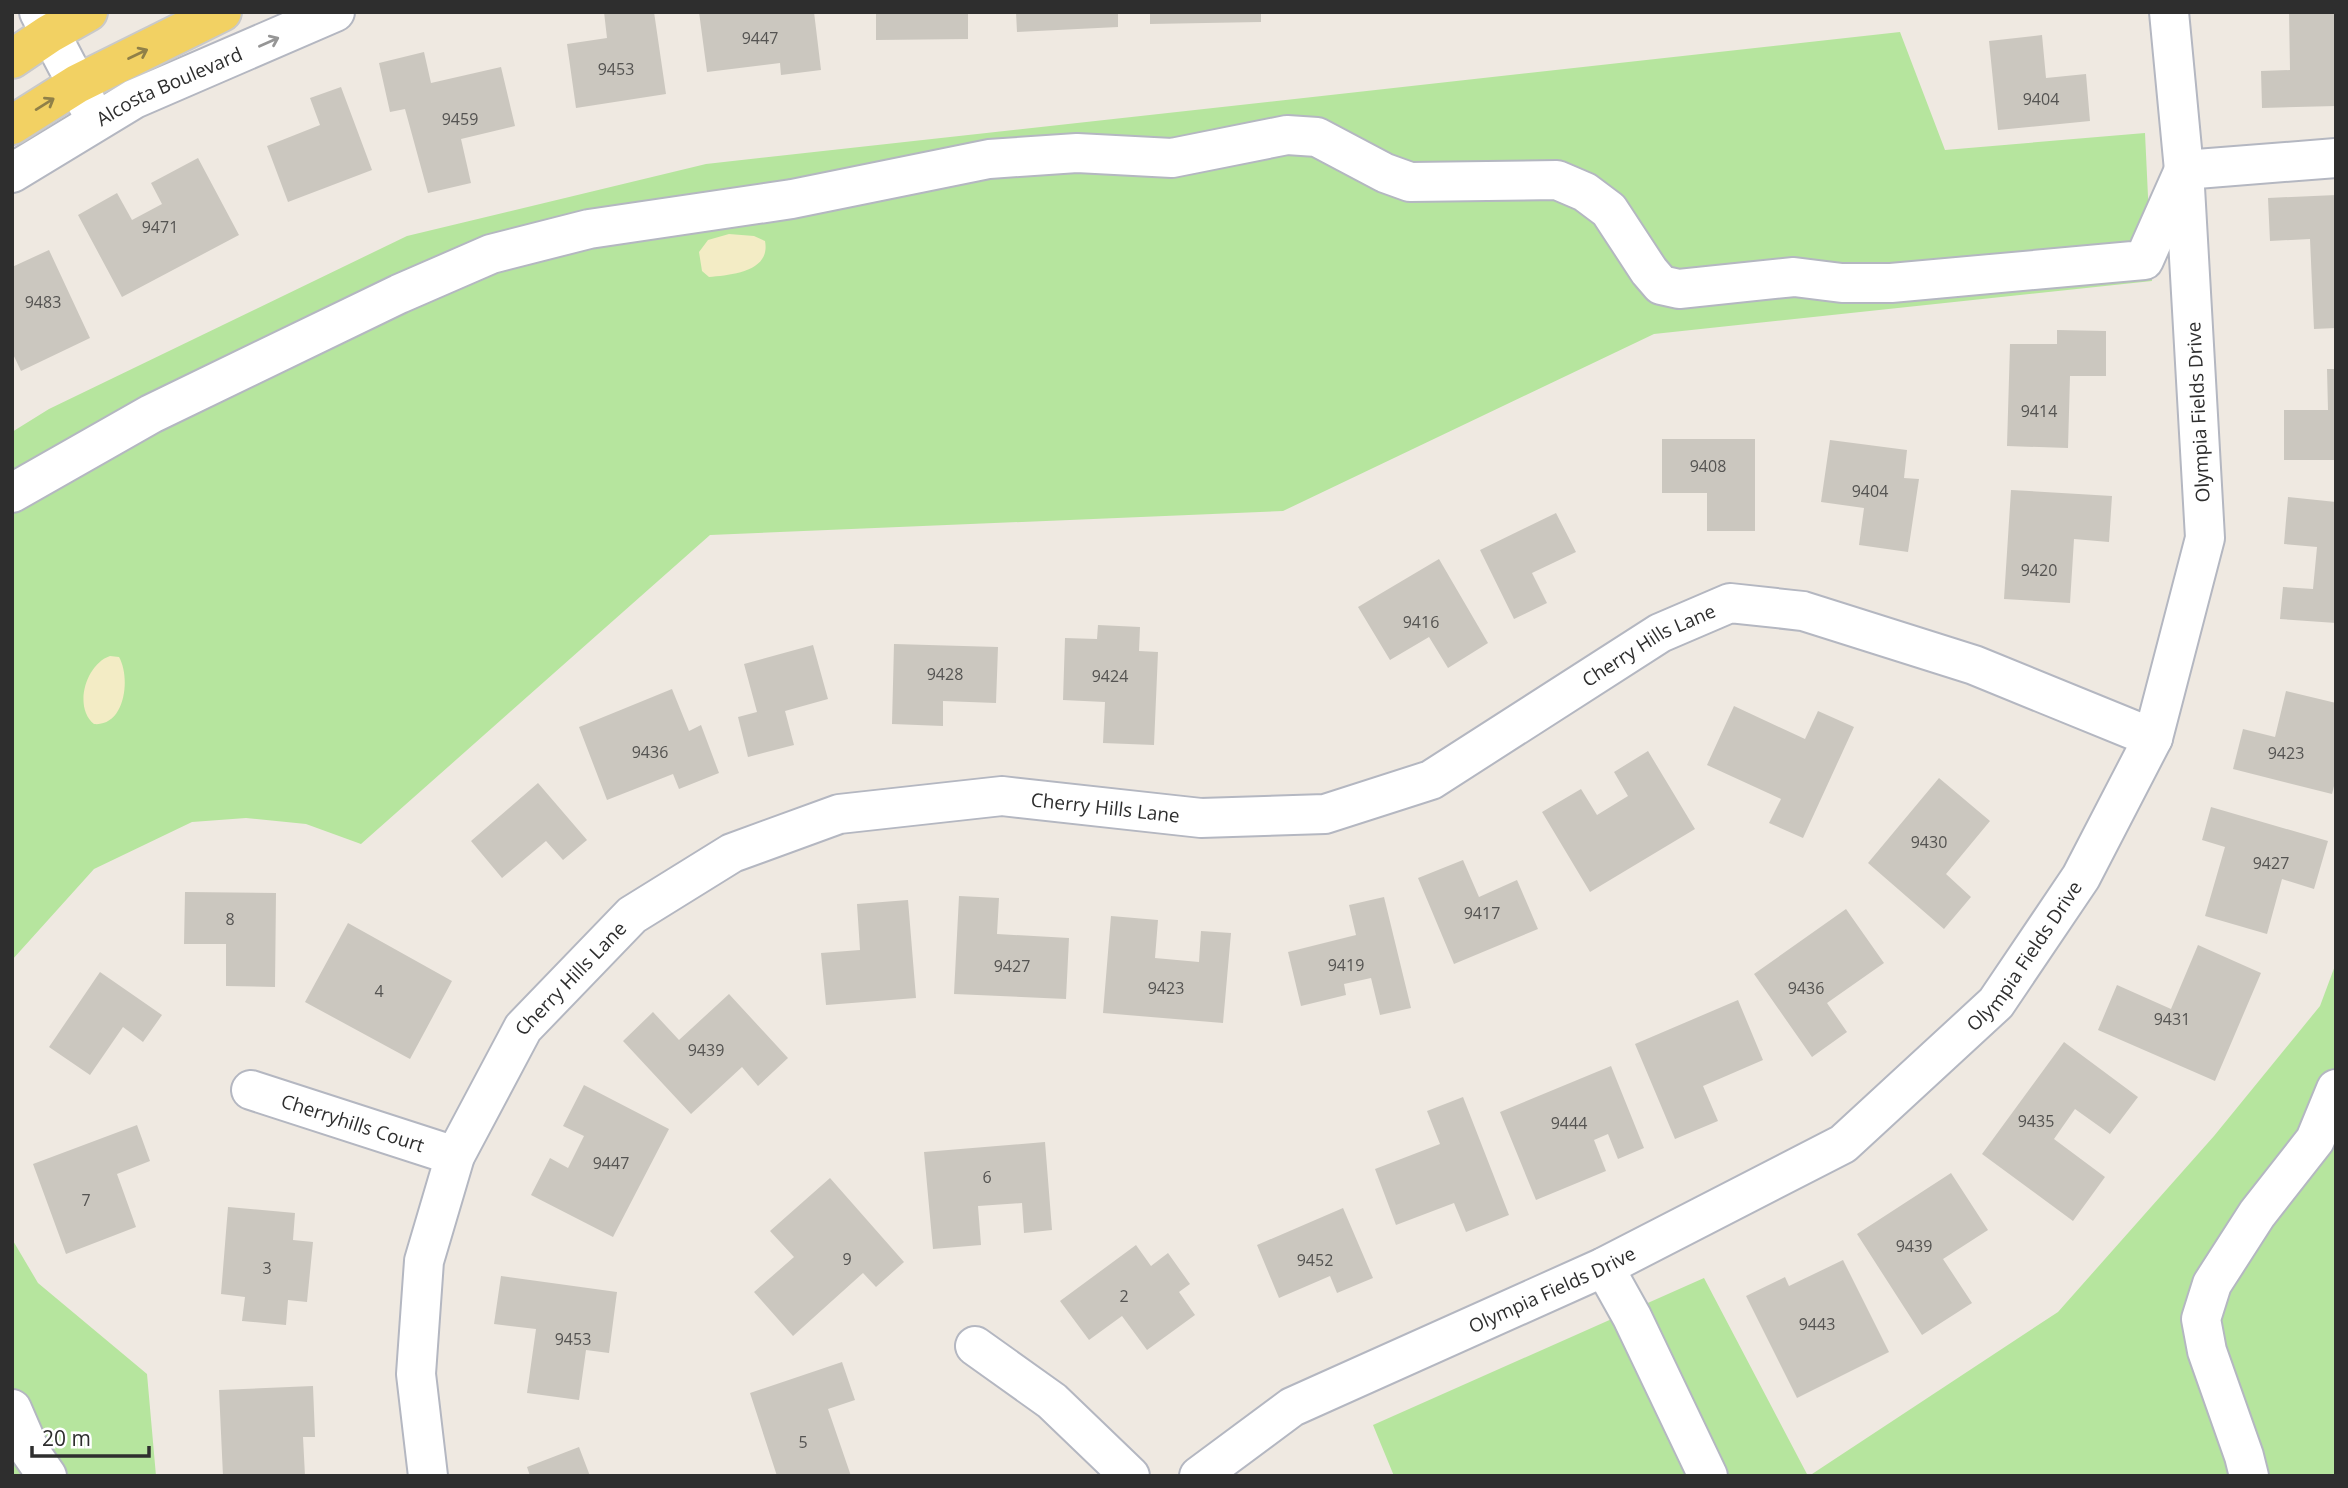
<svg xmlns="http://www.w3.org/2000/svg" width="2348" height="1488" font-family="'Open Sans',sans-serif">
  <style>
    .green { fill: #b6e59e }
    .sand { fill: #f3ecc5 }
    .building { fill: #cbc7bf }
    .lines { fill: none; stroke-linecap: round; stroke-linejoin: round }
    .minor-casing { stroke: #b4b7c1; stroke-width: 42 }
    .major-casing { stroke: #c9c9c9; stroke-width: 42 }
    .minor { stroke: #fff; stroke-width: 38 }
    .major { stroke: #f2d163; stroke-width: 38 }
    .oneway { stroke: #969696 }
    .oneway2 { stroke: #908048 }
    .labels { text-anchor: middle; stroke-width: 5; stroke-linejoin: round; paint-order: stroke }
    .number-label { font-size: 16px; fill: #555452 }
    .street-label { font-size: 19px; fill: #2e2e2e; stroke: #fff }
  </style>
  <rect width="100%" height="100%" fill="#efe9e1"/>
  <!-- green -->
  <path class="green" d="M1900,32L1945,150L2145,133L2152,281L1654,334L1283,511L710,535L361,844L306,824L246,818L192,822L94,869L12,960V432L49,409L407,236L706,164Z
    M2336,963V1476H1809L2058,1312L2214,1136L2320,1006Z
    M12,1239L38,1283L147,1374L156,1476H12Z
    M1704,1278L1808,1476H1394L1373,1425Z"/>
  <!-- sand -->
  <path class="sand" d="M729,234L754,236L765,241C771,272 731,275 709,277L702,271L699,252L708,240Z
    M110,656L119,657C131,678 125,727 94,724C73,707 86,664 110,656Z"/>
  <!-- building -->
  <path class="building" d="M604,12H654L666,94L576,108L567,44L607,38Z
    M699,12H814L821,70L781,75L780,63L707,72Z
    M876,12H968V39L876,40Z
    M1016,12H1118V27L1017,32Z
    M1150,12H1261V22L1150,24Z
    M2289,12H2335L2336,106L2262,108L2261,71L2290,70Z
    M2042,35L2046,78L2086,74L2090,121L1998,130L1989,41Z
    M424,52L431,83L501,67L515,126L461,139L471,183L428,193L405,109L390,112L379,63Z
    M341,87L372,170L288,202L267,146L320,125L310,98Z
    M198,158L239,235L122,297L78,215L117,193L132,220L162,204L151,183Z
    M2336,195V328L2314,329L2310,239L2270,241L2268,198Z
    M49,250L90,338L21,371L12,352V267Z
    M2057,330L2106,331V376H2070L2068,448L2007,446L2010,344H2057Z
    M2327,369H2336V460H2284V410H2328Z
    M1662,439H1755V531H1707V493H1662Z
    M1830,440L1907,450L1904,478L1919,479L1908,552L1859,545L1864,508L1821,502Z
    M2011,490L2112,496L2109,542L2074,539L2070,603L2004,599Z
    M2288,497L2336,502V623L2280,619L2283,587L2313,589L2317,547L2284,544Z
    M1556,513L1576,552L1532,573L1547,603L1514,619L1480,550Z
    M1439,559L1488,643L1448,668L1429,637L1390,660L1358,607Z
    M1098,625L1140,627L1139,651L1158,652L1154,745L1103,743L1105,702L1063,700L1065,638L1097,639Z
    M894,644L998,647L996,703L943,701V726L892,724Z
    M813,645L828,699L785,711L794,745L748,757L738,717L757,712L744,664Z
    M672,689L689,731L701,725L719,773L679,789L673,774L607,800L579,727Z
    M2286,691L2336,703V778L2332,794L2233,769L2243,729L2275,737Z
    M1734,706L1805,739L1818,711L1854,727L1803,838L1769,823L1781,799L1707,765Z
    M1648,751L1695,829L1590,892L1542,812L1581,789L1597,815L1628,796L1614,772Z
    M1939,778L1990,821L1946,874L1971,897L1944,929L1868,863Z
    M538,783L587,840L563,860L546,841L502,878L471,841Z
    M2211,807L2328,841L2314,889L2282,879L2267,934L2205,916L2225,847L2202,840Z
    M1463,860L1479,897L1517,880L1538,929L1454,964L1418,878Z
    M185,892L276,893L275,987L226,986V944H184Z
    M959,896L999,898L997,934L1069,938L1066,999L954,994Z
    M1384,897L1411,1008L1380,1015L1371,978L1344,984L1346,995L1301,1006L1288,952L1356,935L1349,905Z
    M908,900L916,998L826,1005L821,953L860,950L857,904Z
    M1846,909L1884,963L1827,1003L1847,1032L1812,1057L1754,974Z
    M1111,916L1158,920L1155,958L1199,962L1201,931L1231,933L1223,1023L1103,1013Z
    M348,923L452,981L410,1059L305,1002Z
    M2198,945L2261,973L2215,1081L2098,1030L2117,985L2171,1009Z
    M100,972L162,1015L143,1042L123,1027L90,1075L49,1047Z
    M729,994L788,1058L758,1086L742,1067L691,1114L623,1041L653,1012L679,1040Z
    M1738,1000L1763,1060L1703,1086L1718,1121L1675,1139L1635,1044Z
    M2064,1042L2138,1097L2110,1134L2075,1109L2054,1139L2105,1177L2073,1221L1982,1154Z
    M1611,1066L1644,1148L1618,1159L1608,1134L1594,1140L1606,1171L1536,1200L1500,1112Z
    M584,1085L669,1129L613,1237L531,1195L550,1158L568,1168L584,1136L563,1126Z
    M1463,1097L1509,1215L1466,1232L1454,1203L1396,1225L1375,1169L1440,1144L1427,1111Z
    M137,1125L150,1161L117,1174L136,1227L66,1254L33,1164Z
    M1045,1142L1052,1230L1024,1233L1022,1203L978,1206L981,1245L933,1249L924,1152Z
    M1951,1173L1988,1230L1943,1259L1972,1303L1922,1335L1857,1234Z
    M830,1178L904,1262L876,1287L863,1273L793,1336L754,1292L794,1257L770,1231Z
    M228,1207L295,1213L293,1240L313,1242L307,1302L288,1300L286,1325L242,1321L245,1297L221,1294Z
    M1343,1208L1373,1278L1337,1293L1330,1276L1279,1298L1257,1245Z
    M1136,1245L1151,1266L1168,1253L1190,1284L1179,1292L1195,1315L1147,1350L1122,1316L1089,1340L1060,1301Z
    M1843,1260L1889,1352L1797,1398L1746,1296L1785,1277L1789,1286Z
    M501,1276L617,1292L609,1353L586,1350L579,1400L527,1393L536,1329L494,1324Z
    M842,1362L855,1400L828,1409L851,1476H777L750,1393Z
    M313,1386L315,1437H303L305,1476H223L219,1390Z
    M579,1447L590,1476H530L527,1467Z"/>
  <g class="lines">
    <!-- minor casing -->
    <g class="minor-casing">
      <g id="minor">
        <path d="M39,12L92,113"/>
        <path id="s1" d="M12,173L134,99L335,12"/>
        <path d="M12,493L151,414L399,294L491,254L589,229L792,199L989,159L1077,153L1172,158L1287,135L1317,137L1385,173L1410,182L1557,180L1585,192L1609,210L1649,271L1661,285L1679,289L1794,277L1842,283H1891L2144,260L2184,170L2336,158"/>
        <path id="s2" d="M251,1090L455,1156"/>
        <path d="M1604,1267L1632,1317L1708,1476"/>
        <path d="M975,1346L1052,1401L1130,1476"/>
        <path d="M12,1409L31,1453L47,1476"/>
        <path id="s3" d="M428,1476L416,1374L424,1261L455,1156L523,1028L632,915L732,853L839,814L1002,796L1201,818L1325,814L1431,780L1660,633L1730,603L1803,611L1974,665L2153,738"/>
        <path id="s4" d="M1199,1476L1292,1407L1604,1267L1843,1144L1996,1003L2081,877L2153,738L2205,538L2184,170L2169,12"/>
        <path d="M2249,1476L2244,1456L2207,1351L2201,1319L2212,1284L2257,1214L2315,1140L2336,1089"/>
      </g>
    </g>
    <!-- major casing -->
    <g class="major-casing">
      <path id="major" d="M12,59L49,34L88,12
        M12,125L77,84L222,12"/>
    </g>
    <!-- minor -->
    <use href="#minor" class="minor"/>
    <!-- major -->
    <use href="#major" class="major"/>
  </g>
  <!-- one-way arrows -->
  <defs><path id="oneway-shaft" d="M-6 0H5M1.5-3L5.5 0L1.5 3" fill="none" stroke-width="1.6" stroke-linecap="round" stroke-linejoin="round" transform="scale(1.75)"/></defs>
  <use class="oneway" href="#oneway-shaft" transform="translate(269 42) rotate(-24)"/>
  <g class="oneway2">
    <use href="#oneway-shaft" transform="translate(138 54) rotate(-26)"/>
    <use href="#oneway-shaft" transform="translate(45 104) rotate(-32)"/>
  </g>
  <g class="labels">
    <!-- number labels -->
    <g class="number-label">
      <text x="760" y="44">9447</text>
      <text x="616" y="75">9453</text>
      <text x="2041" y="105">9404</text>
      <text x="460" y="125">9459</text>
      <text x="160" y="233">9471</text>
      <text x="43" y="308">9483</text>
      <text x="2039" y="417">9414</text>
      <text x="1708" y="472">9408</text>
      <text x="1870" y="497">9404</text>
      <text x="2039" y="576">9420</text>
      <text x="1421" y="628">9416</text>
      <text x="945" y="680">9428</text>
      <text x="1110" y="682">9424</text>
      <text x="650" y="758">9436</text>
      <text x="2286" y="759">9423</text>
      <text x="1929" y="848">9430</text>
      <text x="2271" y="869">9427</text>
      <text x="1482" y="919">9417</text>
      <text x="230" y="925">8</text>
      <text x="1346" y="971">9419</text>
      <text x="1012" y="972">9427</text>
      <text x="1166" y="994">9423</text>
      <text x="1806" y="994">9436</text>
      <text x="379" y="997">4</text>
      <text x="2172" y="1025">9431</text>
      <text x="706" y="1056">9439</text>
      <text x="2036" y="1127">9435</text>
      <text x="1569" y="1129">9444</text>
      <text x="611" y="1169">9447</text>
      <text x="987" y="1183">6</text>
      <text x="86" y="1206">7</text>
      <text x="1914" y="1252">9439</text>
      <text x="847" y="1265">9</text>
      <text x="1315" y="1266">9452</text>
      <text x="267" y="1274">3</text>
      <text x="1124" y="1302">2</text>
      <text x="1817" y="1330">9443</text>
      <text x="573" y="1345">9453</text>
      <text x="803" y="1448">5</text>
    </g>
    <!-- street labels -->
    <g class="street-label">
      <text dy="7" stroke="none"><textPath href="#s1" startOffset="180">Alcosta Boulevard</textPath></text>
      <text transform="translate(2198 412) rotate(-93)" y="7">Olympia Fields Drive</text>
      <text dy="7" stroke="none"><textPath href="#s3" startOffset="1715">Cherry Hills Lane</textPath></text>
      <text dy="7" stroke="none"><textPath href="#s3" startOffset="1127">Cherry Hills Lane</textPath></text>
      <text dy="7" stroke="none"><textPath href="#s4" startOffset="989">Olympia Fields Drive</textPath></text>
      <text dy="7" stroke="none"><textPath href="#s3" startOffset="539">Cherry Hills Lane</textPath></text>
      <text dy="7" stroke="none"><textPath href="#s2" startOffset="107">Cherryhills Court</textPath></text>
      <text dy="7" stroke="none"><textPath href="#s4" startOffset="401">Olympia Fields Drive</textPath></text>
    </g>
  </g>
  <!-- border -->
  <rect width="2348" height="1488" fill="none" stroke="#2e2e2e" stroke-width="28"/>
  <!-- scale -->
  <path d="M32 1446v10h117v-10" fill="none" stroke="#2e2e2e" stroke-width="3.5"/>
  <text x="42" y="1446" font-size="21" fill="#2e2e2e" stroke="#ffffff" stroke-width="5" paint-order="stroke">20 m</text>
</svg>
